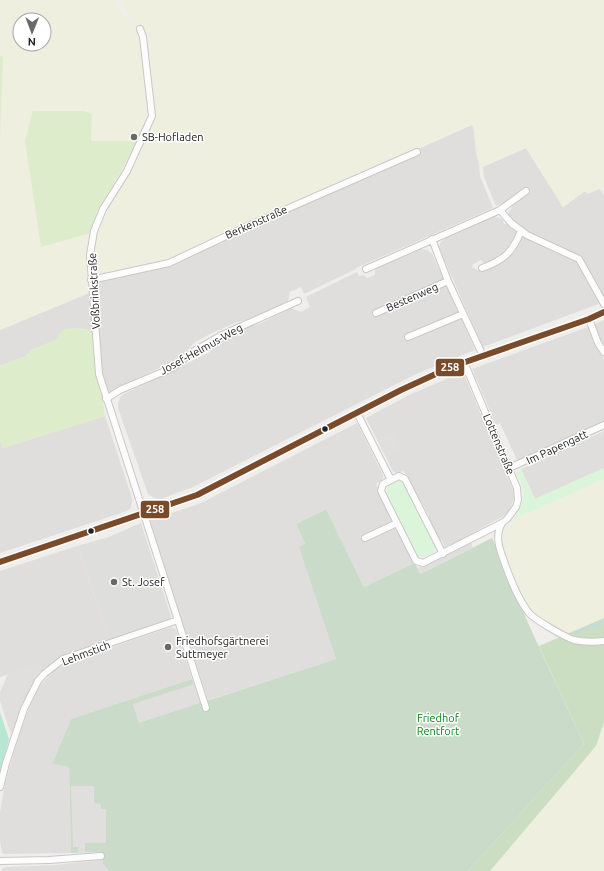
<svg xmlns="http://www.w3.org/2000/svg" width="604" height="871" font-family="Ubuntu,sans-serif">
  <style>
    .residential { fill: #dfdedc }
    .religious { fill: #dededc }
    .farmland { fill: #efefdf; fill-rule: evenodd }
    .grass { fill: #ddeccb }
    .forest { fill: #cbdec1 }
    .cemetery { fill: #cadbca }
    .park { fill: #daf5da }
    .pitch { fill: #b7e6d2 }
    .parking { fill: #e0dfde }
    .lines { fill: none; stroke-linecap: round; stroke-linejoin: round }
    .stream { stroke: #bfdbe3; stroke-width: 2 }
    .street-casing { stroke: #c9c8c7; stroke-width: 8 }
    .street { stroke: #fdfcfc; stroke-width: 6 }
    .bus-1-casing { stroke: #fff; stroke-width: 9 }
    .bus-1 { stroke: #7a4b2a; stroke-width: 6 }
    .poi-dot { fill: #6a6968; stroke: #fff; stroke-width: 1.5 }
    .bus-dot { fill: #222; stroke: #fff; stroke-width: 1.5 }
    .labels { text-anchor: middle; stroke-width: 3; stroke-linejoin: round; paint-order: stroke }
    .poi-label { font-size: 11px; fill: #222; stroke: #fff; text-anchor: start }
    .street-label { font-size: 11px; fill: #222; stroke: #fff }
    .park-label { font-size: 11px; fill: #0c8416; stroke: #fff }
    .line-badge { stroke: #fff; stroke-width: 1.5 }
    .badge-label { font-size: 11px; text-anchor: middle; font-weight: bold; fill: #fff }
  </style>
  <rect width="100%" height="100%" fill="#f0eeeb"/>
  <!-- residential -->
  <path class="residential" d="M472,125L474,130L476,153L479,163L480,176L493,208L356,268V269L304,294L301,287L290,292L288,301L250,319L235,323L212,333L195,342L180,358L107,393L101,367L95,282L263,220L405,159L420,154L418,149Z
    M526,148L563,207L585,191L587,194L600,189L604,196V299L580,256L528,233L515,225L508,216L509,211L512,208L509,201L496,206L484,177L483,167Z
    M494,216L502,219L504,224L508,223L517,231L518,235L514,244L500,257L485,264L481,260L472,265L473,268L482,272L502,260L516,247L522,235L578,261L601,303L483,347L439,248L440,243L445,238Z
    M421,249L427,250L432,254L444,280L374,312L376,316L446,285L459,313L406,337L409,341L461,318L475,350L416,374L193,487L161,499L154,498L148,494L118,408V402L122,395L210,352L207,345L238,330L261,323L291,308L301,312L310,307L306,297L357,272L359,276L363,275L367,278L375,275V271L378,267Z
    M89,293L93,334L90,330L76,328L59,334L56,340L31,350L26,356L0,366V330Z
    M604,320V346L601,341L595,324Z
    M588,327L594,344L604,359V421L517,460L500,423L496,425L472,369Z
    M463,372L513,490L514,498L509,512L503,516L461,540L445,547L442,541H439L428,519L429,516L421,501L418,499L404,471L396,473L393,471L366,418L409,395Z
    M105,416L132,498V503L130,509L124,512L0,553V441L3,448Z
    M357,423L383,475V480L376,484L390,513L389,516L392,522L360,537L363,542L394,526L397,532L400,533L411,555L410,557L412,562L415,563L364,587L326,509L296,524L305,544L299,547L336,659L208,700L149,521L201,503Z
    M604,431V468L535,499L521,469Z
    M77,546L110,640L60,657L43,669L39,668L37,665L0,677V571Z
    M171,627L174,628L176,630L192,679L71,719L52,764L69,767L71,853L5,854L2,853L0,840V812L5,783L21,729L30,706L40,685L54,671L68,662Z
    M102,860L103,864L109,871H2L3,868L7,867L55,865Z"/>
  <!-- religious -->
  <path class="religious" d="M141,523L171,617L168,621L110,640L77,546L109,537Z"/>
  <!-- farmland -->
  <path class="farmland" d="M0,0H116L122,14L131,23H137L127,11L123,0H604V187L587,194L585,191L563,207L526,148L480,168L476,153L474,130L472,125L279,208L168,261L96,276L94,247L98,231L114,198L133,165L127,161L137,142L91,141L92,114L41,247L90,233L87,258L89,293L0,330V138L3,57L0,56ZM20,20H44V44H20Z
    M604,479V618L567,634L549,624L536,615L529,607L514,578L503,546L502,539L504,532L509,526L521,516Z
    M604,722V871H490L596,746Z"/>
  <!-- grass -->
  <path class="grass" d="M0,56L3,57L0,138Z
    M33,111H84L92,114L91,141H137L120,173L98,209L90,233L41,247L25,141Z
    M76,328L90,330L93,334L105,416L3,448L0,441V366L26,356L31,350L56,340L61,331L65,329Z"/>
  <!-- forest -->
  <path class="forest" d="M604,618V722L596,746L490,871H468L584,744L539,646Z"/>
  <!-- cemetery -->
  <path class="cemetery" d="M326,509L364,587L415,563L420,574L492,538L528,623L584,744L468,871H109L103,864L101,852L71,853L69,767L52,764L71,719L192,679L200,703L336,659L299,547L305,544L296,524Z"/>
  <!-- park -->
  <path class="park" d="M604,468V479L521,516L514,521V518C522,509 526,497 522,485C520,480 517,477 517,472L521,469L535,499Z
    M401,481L405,485L436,547L433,553L422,557L417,556L386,492L388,486L396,482Z"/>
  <!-- pitch -->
  <path class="pitch" d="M0,712L9,739L0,772Z"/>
  <!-- parking -->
  <path class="parking" d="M392,432L401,450L386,457L377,439Z
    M471,542L473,548L420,574L417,568Z
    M37,665L40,669H45L38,676L29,691L11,734L0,701V692L8,674Z
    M194,684L200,703L139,723L133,704Z
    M71,786H94V803L101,804V809H106V843H85V852H77L79,847H73Z"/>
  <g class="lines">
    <!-- stream -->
    <path class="stream" d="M576,633L604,622"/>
    <!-- street casing -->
    <g class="street-casing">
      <path id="street" d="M140,29L143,37L152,116L127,171L103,209L94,231L90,255L99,374L206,708
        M500,210L526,191
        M432,239L448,281L483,356
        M482,268C504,260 512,253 521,231
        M366,269L500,210L511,223L527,235L579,259L604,304
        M91,280L169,263L241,229L417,152
        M376,313L448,281
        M589,319L598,343L604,352
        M408,337L463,314
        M106,399L120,390L172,368L194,351L222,335L298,301
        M357,413L391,480
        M509,468L604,425
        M502,523C494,537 500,550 505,564C511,581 518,599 529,613C535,620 565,637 574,640C583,642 594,642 604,641
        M365,538L397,523
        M443,554L405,479L399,476L383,484L381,491L416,561L423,563L502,523L507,519L516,507L518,500L517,488L464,362
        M0,562L197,495L401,390L451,367L589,319L604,312
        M0,787L6,763L24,709L38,681L44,674L63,659L178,620
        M0,861L49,860L101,856"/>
    </g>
    <!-- street -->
    <use href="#street" class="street"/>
    <!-- bus-1 casing -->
    <g class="bus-1-casing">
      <path id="bus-1" d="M0,562L197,495L401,390L451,367L589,319L604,312"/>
    </g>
    <!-- bus-1 -->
    <use href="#bus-1" class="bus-1"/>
  </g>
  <!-- markers -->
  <g class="poi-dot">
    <circle cx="134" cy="137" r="4"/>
    <circle cx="114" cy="582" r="4"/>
    <circle cx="168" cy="647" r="4"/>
  </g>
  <g class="bus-dot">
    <circle cx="325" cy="429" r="3.5"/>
    <circle cx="91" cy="531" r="3.5"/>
  </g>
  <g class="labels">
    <!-- poi labels -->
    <g class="poi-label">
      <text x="142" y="141">SB-Hofladen</text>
      <text x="122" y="586">St. Josef</text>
      <text x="176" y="645">Friedhofsgärtnerei<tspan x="176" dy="13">Suttmeyer</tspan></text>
    </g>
    <!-- street labels -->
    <g class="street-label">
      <text transform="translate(256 222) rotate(-24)" y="4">Berkenstraße</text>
      <text transform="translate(94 291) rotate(-93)" y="4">Voßbrinkstraße</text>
      <text transform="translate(412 297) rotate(-24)" y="4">Bestenweg</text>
      <text transform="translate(201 349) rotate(-29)" y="4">Josef-Helmus-Weg</text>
      <text transform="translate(499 444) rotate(67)" y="4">Lottenstraße</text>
      <text transform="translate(557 447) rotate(-25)" y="4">Im Papengatt</text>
      <text transform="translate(86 653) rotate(-21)" y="4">Lehmstich</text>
    </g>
    <!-- park labels -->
    <g class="park-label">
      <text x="438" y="722">Friedhof<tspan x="438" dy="13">Rentfort</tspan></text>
    </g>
  </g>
  <g class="line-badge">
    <rect x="435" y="358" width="30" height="19" rx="4" fill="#7a4b2a"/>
    <rect x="140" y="500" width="30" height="19" rx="4" fill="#7a4b2a"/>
  </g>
  <g class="badge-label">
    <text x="450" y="371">258</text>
    <text x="155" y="513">258</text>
  </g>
  <!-- north arrow -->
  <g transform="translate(32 32) rotate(181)"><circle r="19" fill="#ffffff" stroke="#a7a7a7"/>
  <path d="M0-3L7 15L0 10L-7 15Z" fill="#6a6968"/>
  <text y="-6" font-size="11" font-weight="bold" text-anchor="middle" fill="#222222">N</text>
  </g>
</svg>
